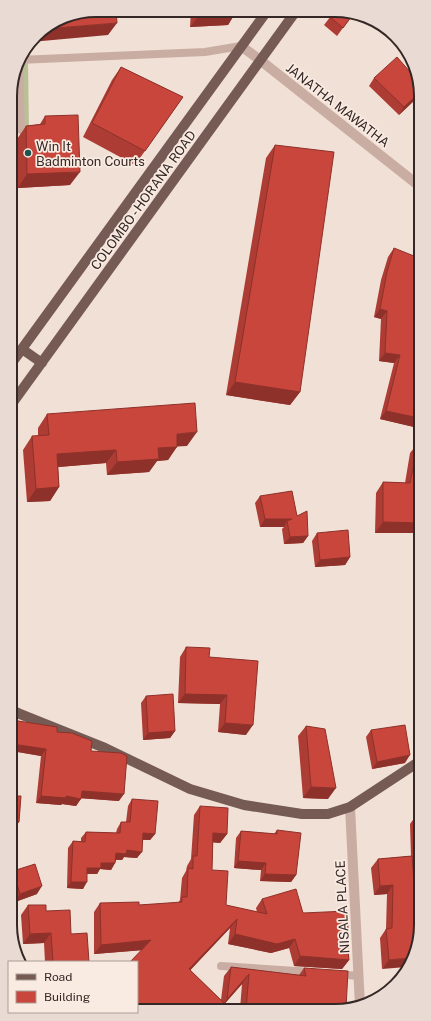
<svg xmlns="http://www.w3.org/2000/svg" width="431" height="1021" font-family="'Public Sans',sans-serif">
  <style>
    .green { fill: #b9c096 }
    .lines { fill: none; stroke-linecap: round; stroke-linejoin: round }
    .lane { stroke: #c9ada2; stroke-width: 8 }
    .street { stroke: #c9ada2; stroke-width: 10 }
    .primary { stroke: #765b55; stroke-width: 10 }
    .wall { fill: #ad3c34 }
    .shaded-wall { fill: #8d312a }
    .building { fill: #c9463c; stroke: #8d312a }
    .poi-dot { fill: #1a564f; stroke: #f9ebe2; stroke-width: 1.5 }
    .labels { text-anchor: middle; stroke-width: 3.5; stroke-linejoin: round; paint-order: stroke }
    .street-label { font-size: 13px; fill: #342725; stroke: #f9ebe2 }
    .poi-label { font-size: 13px; fill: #342725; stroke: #f9ebe2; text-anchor: start }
    .rim { fill: none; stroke: #342725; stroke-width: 2 }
  </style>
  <rect width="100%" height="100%" fill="#f1e0d6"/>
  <!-- green -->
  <path class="green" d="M28,63L29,130L12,131L10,91L17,65Z"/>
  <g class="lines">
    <!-- lane -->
    <path class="lane" d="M18,60L205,52L241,46
      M19,60L21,130
      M221,966L312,972
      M337,974L358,976"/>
    <!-- street -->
    <path class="street" d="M241,46L260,60L418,185
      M350,807L360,1006"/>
    <!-- primary -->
    <path class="primary" d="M22,349L42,363
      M11,364L267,11
      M11,405L296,11
      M12,710L20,714L105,748L190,789L244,805L302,814H328L350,807L420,761"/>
  </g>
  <!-- wall -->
  <path class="wall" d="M191,11H236L228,25L190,27Z
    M334,12L354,13L337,36L324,25Z
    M121,67L183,97L135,165L83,137L112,80Z
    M374,78L418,97L399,115L369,86Z
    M45,116L70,185L18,188L17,139L26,126L40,124Z
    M275,145L300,392L290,405L226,395L266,158Z
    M394,248L414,427L380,419L394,363L379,361L381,319L374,317L381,280L388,257Z
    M47,414L187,446H177L168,460L157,461L149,472L107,475L106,463L58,467L59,487L50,501L27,502L23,450L32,436H38V428Z
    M418,443H419L420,533H375L376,493L383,482L405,483L410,453Z
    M260,496L297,516L308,536L303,543L284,544L282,529L284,527H260L255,503Z
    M317,533L350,557L345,565L315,567L312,541Z
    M186,647L209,657L246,735L218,732L220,704L178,703L180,657Z
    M146,696L175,731L170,738L143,740L141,703Z
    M12,720L57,732L91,751L119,801L81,798L76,806L62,804L61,805L36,803L41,756L12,751Z
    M306,726L328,799L303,798L298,736Z
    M371,730L405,763L372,769L366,737Z
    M419,794H420L421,867L413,868L415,894L421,930L382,969L380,938L386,929L387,894L374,895L371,868L378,859L411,856L410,824L415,817H416L415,800Z
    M132,799L155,834L150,840H143L137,858L124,857L122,860H116L115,863L111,870L100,869L97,874H87L83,889L67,888L68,848L73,841H81V838L86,832L116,833L117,829L121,822H126L128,806Z
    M200,806L227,834L220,843L213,842L212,870L226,905L257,912L256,908L262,899L348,928L346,930L349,960L342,969L294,966L289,948L271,953L228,944L230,928L190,970L221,1000L224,976L231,967L299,975L304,968L346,1008L240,1009L242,984L220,1009V1008L142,950L94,954V912L100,903L139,905L178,903L180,900L182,878L186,871L187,866L191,859L194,815Z
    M277,830L296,875L291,882L260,881L261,870L234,868L236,838L241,831L274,834Z
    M13,871L37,894L15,902L13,895Z
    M28,905L46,911L71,934L89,962H45L44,943L23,944L21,915Z"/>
  <!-- shaded-wall -->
  <path class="shaded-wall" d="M235,14L228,25L190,27L198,17Z
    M117,23L108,35L31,42L39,32L43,29Z
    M418,94V97L399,115L404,107Z
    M80,172L70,185L18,188L27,174Z
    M380,309L387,311L381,319L374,317Z
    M385,353L400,355L394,363L379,361Z
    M235,382L300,392L290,405L226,395Z
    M386,411L419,418V420L414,427L380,419Z
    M197,432L187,446L167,447L177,434Z
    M177,447L168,460L157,461L149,472L107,475L117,462L158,448Z
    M116,450L106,463L47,468L57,454Z
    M59,487L50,501L27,502L36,489Z
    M265,519H292L287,521L284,527H260Z
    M383,522L420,523V533H375Z
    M308,536L303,543L284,544L290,537Z
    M350,557L345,565L315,567L320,560Z
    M185,694L227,695L220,704L178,703Z
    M225,723L253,725L246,735L218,732Z
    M175,731L170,738L143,740L148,733Z
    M12,744L46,749L41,756L12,751Z
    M410,755L405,763L372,769L377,762Z
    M311,787L336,788L328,799L303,798Z
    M82,791L124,794L119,801L77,798Z
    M41,796H66L81,799L76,806L62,804L61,805L36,803Z
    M12,822H19L14,829H13Z
    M143,833L155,834L150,840L139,839Z
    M213,833L227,834L220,843L207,842Z
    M127,850L142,852L137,858L124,857L122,860L111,859L116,853Z
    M238,861L266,863L261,870L234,868Z
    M416,861H421V867L412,868Z
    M101,863H115L111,870L100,869L97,874H83L87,868Z
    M265,874L296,875L291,882L260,881Z
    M71,882H87L83,889L67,888Z
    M393,885L387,894L374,895L380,886Z
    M42,886L37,894L15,902L20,894Z
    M237,919L230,928L183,978L189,969Z
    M51,933L44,943L23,944L30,934Z
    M235,934L295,939L289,948L271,953L228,944Z
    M151,940L145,950L94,954L101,945Z
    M300,956L349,960L342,969L294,966Z
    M409,958L406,967L382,969L389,960Z
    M249,974L242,984L220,1009L227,999Z
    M269,1004L293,1008L266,1009Z"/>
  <!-- building -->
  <path class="building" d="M96,10H116L117,23L43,29L64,16Z
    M198,11H236L235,14L198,17Z
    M334,12H352L354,13L343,28L330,17Z
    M397,57L418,81V94L404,107L374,78Z
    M121,67L183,97L145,151L92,123Z
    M78,115L80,172L27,174L26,126L45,124V116Z
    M275,145L334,152L300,392L235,382Z
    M394,248L419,258V418L386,411L400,355L385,353L387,311L380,309L387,272Z
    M195,403L197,432L177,434V447L158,448L159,459L117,462L116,450L57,454L59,487L36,489L32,436L49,435L47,414Z
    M418,443H419L420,523L383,522V482L410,483Z
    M292,491L297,516L307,511L308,536L290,537L287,521L292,519H265L260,496Z
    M348,530L350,557L320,560L317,533Z
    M186,647L210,648L209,657L258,661L253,725L225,723L227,695L185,694Z
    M173,694L175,731L148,733L146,696Z
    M12,720L57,727V732L72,733L92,741L91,751L121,753L127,756L124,794L82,791L81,799L66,796V798L41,796L46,749L12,744Z
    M405,725L410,755L377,762L371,730Z
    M306,726L325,729L336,788L311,787Z
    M419,794H420V809Z
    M12,796H21L19,822H12Z
    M132,799L158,801L155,834L143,833L142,852L127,850L126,854L116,853L115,863H101V868H87V882H71L73,841L85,842L86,832L120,833L121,822H130Z
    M200,806L228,808L227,834L213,833L212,870L228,871L226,905L267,914L262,899L296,889L303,913L347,911L348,928H346L349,960L300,956L295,939L277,944L235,934L237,919L189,969L224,1003L218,1009H137V962H130L151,940L101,945L100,903L139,902V905L182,902V897H187L188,868L193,869V856H197Z
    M415,817H420L421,861H416Z
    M277,830L301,833L296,875L265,874L266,863L238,861L241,831L277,834Z
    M412,856L415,894H421V930L409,958L389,960L386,929L392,928L393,885L380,886L378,859Z
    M35,864L42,886L20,894L13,871Z
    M28,905H46V911L70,910L71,934L87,933L89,962H53L51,933L30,934Z
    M231,967L306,976L304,968L348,971L346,1008H293L269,1004V1009H246L249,974L227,999Z"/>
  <!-- markers -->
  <circle class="poi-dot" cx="28" cy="153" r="4"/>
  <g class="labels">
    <!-- street labels -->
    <g class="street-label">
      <text transform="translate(338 105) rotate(38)" y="5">JANATHA MAWATHA</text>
      <text transform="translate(143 200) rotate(-54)" y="5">COLOMBO - HORANA ROAD</text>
      <text transform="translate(342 907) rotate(-93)" y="5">NISALA PLACE</text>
    </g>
    <!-- poi labels -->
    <g class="poi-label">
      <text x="36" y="151">Win It<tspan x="36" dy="15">Badminton Courts</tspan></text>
    </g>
  </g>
  <!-- crop -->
  <path d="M0 0H431V1021H0ZM96 17H335A79 79 0 0 1 414 96V925A79 79 0 0 1 335 1004H96A79 79 0 0 1 17 925V96A79 79 0 0 1 96 17Z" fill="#e9dbd3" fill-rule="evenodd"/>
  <path class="rim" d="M96 17H335A79 79 0 0 1 414 96V925A79 79 0 0 1 335 1004H96A79 79 0 0 1 17 925V96A79 79 0 0 1 96 17Z"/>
  <!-- legend -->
  <rect x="8" y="961" width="130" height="52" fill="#f9ebe2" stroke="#aa9d96"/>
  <rect x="16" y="974" width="20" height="6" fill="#765b55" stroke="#aa9d96"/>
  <text x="44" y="981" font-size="12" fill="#342725">Road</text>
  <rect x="16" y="991" width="20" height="12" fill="#c9463c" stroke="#aa9d96"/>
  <text x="44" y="1001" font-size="12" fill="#342725">Building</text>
</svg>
